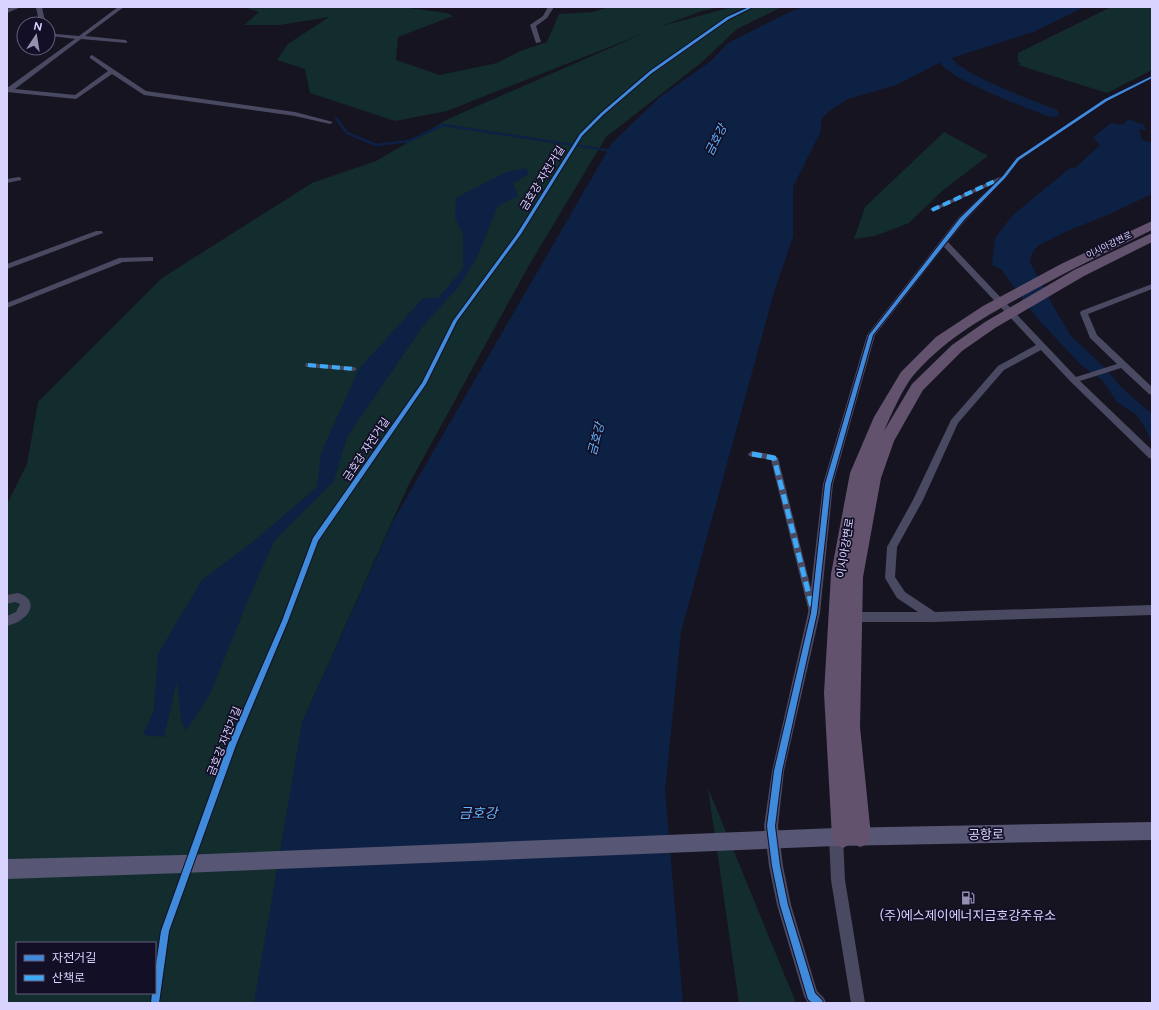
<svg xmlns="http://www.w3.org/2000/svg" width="1159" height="1010" font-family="Figtree,'Noto Sans KR',sans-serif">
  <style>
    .green { fill: #132c2d; fill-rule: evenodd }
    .water { fill: #0d2144 }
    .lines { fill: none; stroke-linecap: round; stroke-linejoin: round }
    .stream { stroke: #0d2144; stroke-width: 2.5 }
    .river { fill: #0d2144; fill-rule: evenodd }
    .pedestrian { fill: #4a4962; fill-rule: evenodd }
    .minor { fill: #4a4962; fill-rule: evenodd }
    .secondary { fill: #575674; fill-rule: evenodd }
    .trunk { fill: #62526e; fill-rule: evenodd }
    .quiet-far1 { stroke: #3fa9f5; stroke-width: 4; stroke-dasharray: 8 4; stroke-linecap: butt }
    .quiet { stroke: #3fa9f5; stroke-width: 5; stroke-dasharray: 10 5; stroke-linecap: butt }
    .cycleway-casing { stroke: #130f26; stroke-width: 2 }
    .cycleway { fill: #408adc; fill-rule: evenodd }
    .labels { text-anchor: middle; stroke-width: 3.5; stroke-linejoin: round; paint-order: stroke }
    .far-street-label { font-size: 9px; fill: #d9d4ff; stroke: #130f26 }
    .street-label { font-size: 11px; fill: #d9d4ff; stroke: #130f26 }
    .water-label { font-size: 12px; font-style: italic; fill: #62b6ff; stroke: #130f26 }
    .near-street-label { font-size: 13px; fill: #d9d4ff; stroke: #130f26 }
    .near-poi-label { font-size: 13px; fill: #d9d4ff; stroke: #130f26 }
    .near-water-label { font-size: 14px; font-style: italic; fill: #62b6ff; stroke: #130f26 }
  </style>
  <rect width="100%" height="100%" fill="#161421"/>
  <!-- green -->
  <path class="green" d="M244,7H401L447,13L453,16L398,37L396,60L440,75L497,63L520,51L547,42L559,14L593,12L608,7H719L699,12L662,26L732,7H782L737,29L701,63L606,137L528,267L408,486L302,723L271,1003H7V504L27,464L38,402L162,278L312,183L376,161L448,119L642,34L447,111L395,121L310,93L305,69L277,60L288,44L329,17L280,25H244L259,12ZM17,943H155V993H17Z
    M1111,7H1152V70L1107,93L1018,65L1021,63L1018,62V53Z
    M944,132L988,156L942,191L909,223L875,236L854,239L865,207Z
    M708,788L796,1003H739Z"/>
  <!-- water -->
  <path class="water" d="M803,7H1085L1033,32L945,60L896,85L848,99L829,111L822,118L820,133L793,187V237L774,292L681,632L665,791L683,1003H254L302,723L393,521L612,143L660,97L711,61L728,43L789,12Z
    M1129,119L1144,125L1146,130L1139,129L1142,140L1152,143V194L1112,213L1067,231L1039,245L1033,251L1030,262L1056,311L1071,336L1106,369L1121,387L1152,414V442L1144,426L1137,415L1117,402L1102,380L1081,365L1036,317L1001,269L992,265L995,238L1013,215L1070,168H1075L1100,145L1093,137L1111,123L1122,125Z
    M526,168L529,174L513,183L518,196L498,206L477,257L460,285L423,326L347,437L334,481L274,541L251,593L209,696L186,731L181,719L177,680L164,737L143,735L154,710L158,654L202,580L254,541L317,487L321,453L359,369L423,298H438L463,269V234L455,218L456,198L506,172Z"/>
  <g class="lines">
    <!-- stream -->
    <path class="stream" d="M336,118L347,133L376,145L409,141L443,125L613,151"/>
    <!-- river -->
    <path class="river" d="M936,24L941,25L942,28C945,37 947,49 951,57C960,74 1037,102 1057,110L1059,113L1057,116L1052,117L1047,116C1025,107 949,80 939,61C934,51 932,38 930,28L931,25Z"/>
    <!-- pedestrian -->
    <path class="pedestrian" d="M1004,175L1006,176V178L934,211L929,210Z
      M306,363L354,367L357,369L354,371L308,367H306L305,365Z
      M752,451L774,455L778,458L816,608L815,611L812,612L809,611L808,608L771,460L749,456L748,454Z"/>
    <!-- minor -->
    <path class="minor" d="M13,7H21L7,13V9Z
      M36,7H42L44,17L49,24L48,25L43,24L38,17Z
      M118,7H124L85,36L125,40L127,41V43L81,39L15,89L75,95L108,71L90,58V56L92,55L146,91L295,112L333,122L330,124L295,116L144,95L112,74L76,99L7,92V88L75,39L52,36L48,31V25L56,34L79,36Z
      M548,7H554L547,18L536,26L541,42L536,43L530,25L543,16Z
      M1152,75V79L1108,101L1020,160L1006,178L965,221L948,242L1076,377L1117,364L1090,338L1080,313L1081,311L1152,284V289L1088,314L1097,335L1152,387V395L1149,394L1121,368L1080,381L1152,450V459L1149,458L1071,382L1041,350L1004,370L958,423L923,500L897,547L895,577L905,592L935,612L1152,605V615L933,622H853L849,620L847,617L849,614L853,612H918L897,598L885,578L887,547L913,500L951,420L998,366L1036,345L944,247L875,335L833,484L820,613L784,771L778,826L783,866L791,905L817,991L824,998L826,1003H808L804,996L777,905L769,866L764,826L772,771L808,613L823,484L867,335L959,217L1002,176L1016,158L1104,99Z
      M19,177L21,178V180L7,183V179Z
      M96,231H102L103,233L7,269V264Z
      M150,257H153V261L123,262L7,308V303L119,258Z
      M18,593C33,597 35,610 22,619C18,623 12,624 7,626V616L16,612L20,604L15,602L7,604V595Z
      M836,830L841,832L843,837L845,880L865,1003H851L831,880L829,837L831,832Z"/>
    <!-- secondary -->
    <path class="secondary" d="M1152,822V840L836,846L183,873L7,879V859L183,855L836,828Z"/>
    <!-- trunk -->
    <path class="trunk" d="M1152,221V230C1111,250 1070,270 1030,292C987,315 944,339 912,377C902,390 891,415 884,431L912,384L952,345L985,322L1074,270L1152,233V242L1084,276L995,328L962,351L923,390L894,441L881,478L863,577L860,727L871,836L868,844L860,847L852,843L843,848L835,845L832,837L824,693L831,574L850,473L874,417L901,372L936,337L983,306L1061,264Z"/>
    <!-- quiet-far1 -->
    <path class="quiet-far1" d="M932,210L997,180
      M308,365L354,369"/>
    <!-- quiet -->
    <path class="quiet" d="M752,454L774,458L812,607"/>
    <!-- cycleway casing -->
    <g class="cycleway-casing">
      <path id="cycleway" d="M749,7H753L729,19L652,73L603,115L582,136L521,234L457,321L426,384L318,541L288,621L236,745L169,931L159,1003H151L152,993H155V972L161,931L228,745L282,621L313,538L422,383L453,321L517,234L580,134L601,113L650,71L727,17Z
        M1152,76V78L1107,101L1019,160L1005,178L964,220L873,335L831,484L817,613L782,771L775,826L780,866L788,905L815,993L822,1000L823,1003H812L808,999L807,996L780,905L772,866L767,826L774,771L811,613L825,484L869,335L960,218L1003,176L1017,158L1105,99Z"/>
    </g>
    <!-- cycleway -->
    <use href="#cycleway" class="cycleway"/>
  </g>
  <!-- icons -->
  <defs>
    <g id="fuel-bare" transform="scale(1.08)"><path d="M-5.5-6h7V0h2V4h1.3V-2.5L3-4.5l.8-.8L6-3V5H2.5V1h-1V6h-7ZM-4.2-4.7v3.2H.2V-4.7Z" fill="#9591b1" stroke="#130f26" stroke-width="2.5" paint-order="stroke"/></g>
  </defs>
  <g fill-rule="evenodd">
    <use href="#fuel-bare" x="968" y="898"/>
  </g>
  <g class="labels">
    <!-- far-street labels -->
    <g class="far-street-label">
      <text transform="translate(1109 245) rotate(-26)" y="3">이시아강변로</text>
    </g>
    <!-- street labels -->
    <g class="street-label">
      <text transform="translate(542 178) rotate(-58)" y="4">금호강 자전거길</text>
      <text transform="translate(366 449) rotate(-56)" y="4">금호강 자전거길</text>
      <text transform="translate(845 548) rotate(-81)" y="4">이시아강변로</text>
      <text transform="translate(224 741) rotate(-68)" y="4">금호강 자전거길</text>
    </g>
    <!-- water labels -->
    <g class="water-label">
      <text transform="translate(716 140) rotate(-63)" y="4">금호강</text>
      <text transform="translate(596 439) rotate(-75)" y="4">금호강</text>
    </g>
    <!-- near-street labels -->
    <g class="near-street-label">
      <text transform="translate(986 834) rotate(-1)" y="5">공항로</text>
    </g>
    <!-- near-poi labels -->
    <g class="near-poi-label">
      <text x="968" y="920">(주)에스제이에너지금호강주유소</text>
    </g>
    <!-- near-water labels -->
    <g class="near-water-label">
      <text x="478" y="818">금호강</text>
    </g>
  </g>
  <!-- border -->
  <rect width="1159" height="1010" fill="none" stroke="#d9d4ff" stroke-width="16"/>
  <!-- legend -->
  <rect x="16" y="942" width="140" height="52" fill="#130f26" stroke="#625e7d"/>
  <rect x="24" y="955" width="20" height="6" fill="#408adc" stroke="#625e7d"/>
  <text x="52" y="962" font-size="12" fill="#d9d4ff">자전거길</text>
  <rect x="24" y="975" width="20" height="6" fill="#3fa9f5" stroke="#625e7d"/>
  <text x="52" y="982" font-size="12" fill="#d9d4ff">산책로</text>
  <!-- north arrow -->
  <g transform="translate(36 36) rotate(12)"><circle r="19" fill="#130f26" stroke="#625e7d"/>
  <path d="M0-3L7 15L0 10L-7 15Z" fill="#9591b1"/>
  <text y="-6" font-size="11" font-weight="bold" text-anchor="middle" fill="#d9d4ff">N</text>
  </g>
</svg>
